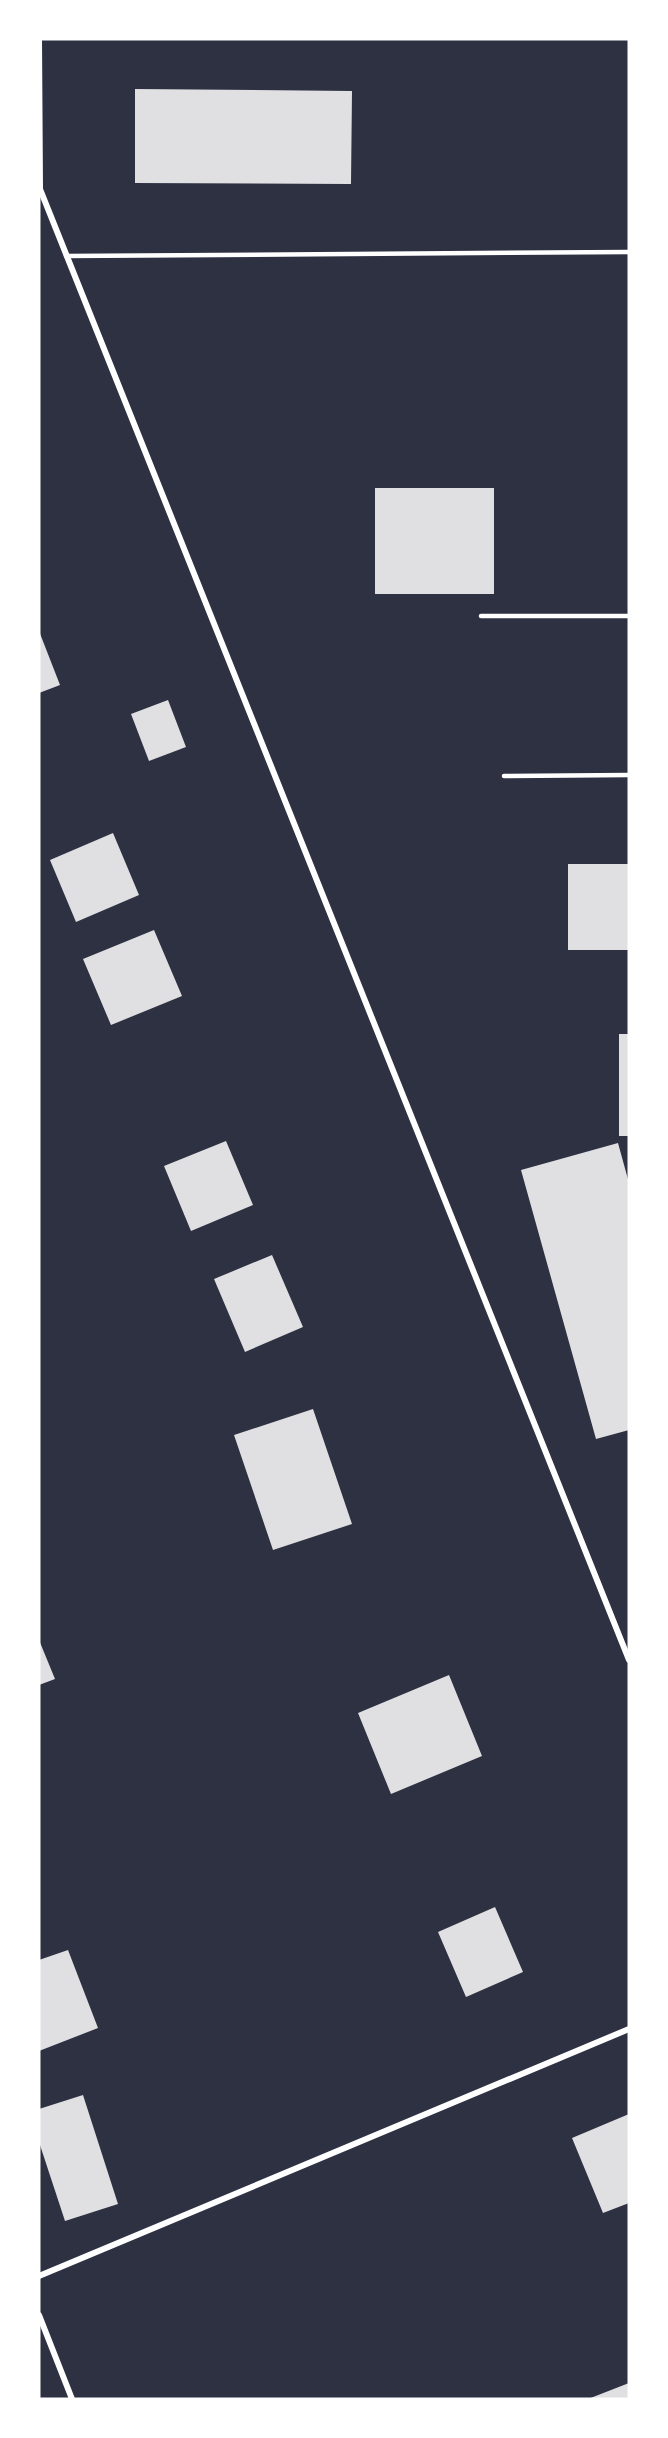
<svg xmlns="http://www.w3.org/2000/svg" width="668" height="2438" font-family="Arial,sans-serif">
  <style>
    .building { fill: #e0e0e3 }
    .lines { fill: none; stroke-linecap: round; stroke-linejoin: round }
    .service { stroke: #fff; stroke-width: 4.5 }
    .minor { stroke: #fff; stroke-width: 6 }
  </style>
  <rect width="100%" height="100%" fill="#2d3142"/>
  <!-- building -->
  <path class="building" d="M135,89L352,91L351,184L135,183Z
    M375,488H494V594H375Z
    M39,631L60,685L39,693Z
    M168,700L186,747L149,761L131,714Z
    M113,833L139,895L76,922L50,860Z
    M568,864H629V950H568Z
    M154,930L182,996L111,1025L83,959Z
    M619,1034H629V1136H619Z
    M226,1141L253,1205L191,1231L164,1166Z
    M618,1143L629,1183V1430L596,1439L521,1170Z
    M272,1255L303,1327L245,1352L214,1279Z
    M313,1409L352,1524L273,1550L234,1435Z
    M39,1640L55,1679L39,1685Z
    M449,1675L482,1756L391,1794L358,1713Z
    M495,1907L523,1972L466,1997L438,1932Z
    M68,1950L98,2028L39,2051V1960Z
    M83,2095L118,2204L65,2221L39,2142V2109Z
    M629,2114V2203L603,2213L572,2138Z
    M629,2383V2399H588Z"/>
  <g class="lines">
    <!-- service -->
    <path class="service" d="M66,256L629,252
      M481,616H629
      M504,776L629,775"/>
    <!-- minor -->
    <path class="minor" d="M39,39L40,189L629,1660
      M39,2276L629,2029
      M39,2315L72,2399"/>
  </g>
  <!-- border -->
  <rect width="668" height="2438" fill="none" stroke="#ffffff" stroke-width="81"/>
</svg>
